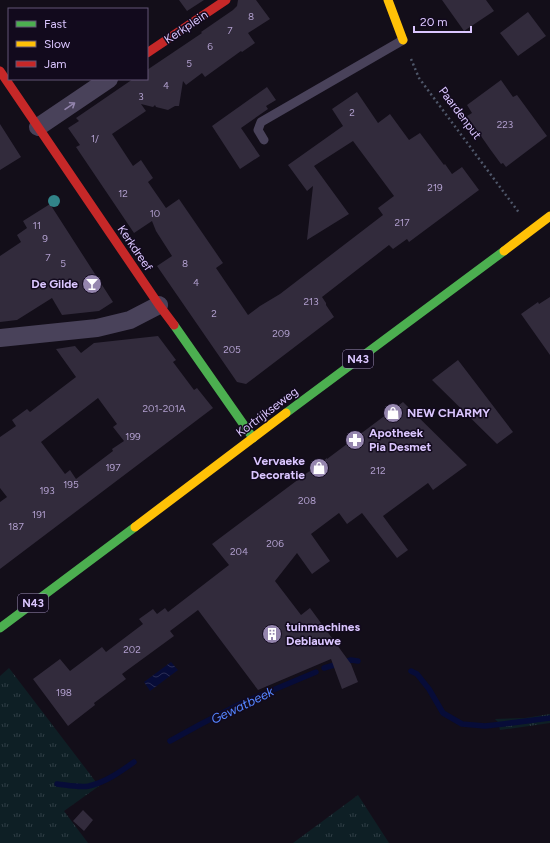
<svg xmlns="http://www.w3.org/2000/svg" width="550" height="843" font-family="Figtree,sans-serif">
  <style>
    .grass { fill: url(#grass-tufts) }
    .water { fill: url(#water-waves) }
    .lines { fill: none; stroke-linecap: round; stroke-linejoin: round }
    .stream { stroke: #070c38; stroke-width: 5.5 }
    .building { fill: #322b3c; fill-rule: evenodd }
    .path { stroke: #4e5669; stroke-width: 2.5; stroke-dasharray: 2 3; stroke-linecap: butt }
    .lane { stroke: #49425a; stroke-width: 9 }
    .street { stroke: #49425a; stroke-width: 18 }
    .fast { stroke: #4caf50; stroke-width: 9 }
    .slow { stroke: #ffc107; stroke-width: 9 }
    .jam { stroke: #c62828; stroke-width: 9 }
    .tree { fill: #328489 }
    .oneway { stroke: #9284ac }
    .labels { text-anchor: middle; stroke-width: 3; stroke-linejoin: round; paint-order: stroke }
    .number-label { font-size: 10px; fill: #b19fce }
    .shield { fill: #120a1d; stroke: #9f8ebb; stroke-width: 1 }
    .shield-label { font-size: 11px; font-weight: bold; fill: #dbc6ff }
    .street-label { font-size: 12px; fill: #dbc6ff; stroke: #120a1d }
    .poi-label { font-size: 12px; font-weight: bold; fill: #dbc6ff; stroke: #120a1d; text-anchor: start }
    .water-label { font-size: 13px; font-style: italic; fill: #5485ff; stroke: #120a1d }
  </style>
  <defs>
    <pattern id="grass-tufts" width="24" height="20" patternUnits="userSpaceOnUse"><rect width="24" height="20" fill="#0e1f25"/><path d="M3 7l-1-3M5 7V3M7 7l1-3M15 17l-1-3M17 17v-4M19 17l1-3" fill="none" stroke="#303e46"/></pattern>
    <pattern id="water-waves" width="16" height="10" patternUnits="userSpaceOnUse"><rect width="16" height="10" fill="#070c38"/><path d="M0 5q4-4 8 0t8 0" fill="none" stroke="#2b2e56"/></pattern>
  </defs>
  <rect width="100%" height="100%" fill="#130e19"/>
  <!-- grass -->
  <path class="grass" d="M9,668L99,786L64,811L88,843H0V676Z
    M550,714V723L500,730L498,722L495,719L525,718Z
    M358,795L389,843H293Z"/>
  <!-- water -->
  <path class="water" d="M171,662L178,670L150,691L144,682Z"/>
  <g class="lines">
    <!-- stream -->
    <path class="stream" d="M324,668L351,660L358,661
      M411,671L417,674L429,689L443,713L462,724L485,726L503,724L550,718
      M170,741L201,724L242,703L316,672
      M57,784C67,785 79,788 89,786C106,782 120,772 134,762"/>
  </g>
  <!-- building -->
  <path class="building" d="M179,0H204L187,11Z
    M238,0H256L270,19L248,33L255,43L242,52L241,51L205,77L202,73L186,85L183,81L179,106H175L168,110L156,107L155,105L153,107L141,104L146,111L112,134L133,166L141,160L153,178L148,182L166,208L179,199L223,263L216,268L248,315L260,306L280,294L383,215L378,208L394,196L353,141L314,166L349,214L307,240L313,186L307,191L288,165L343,126L332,109L357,92L378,123L390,114L409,140L420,133L444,165L445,164L452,174L462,167L479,190L409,242L407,239L393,249L389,245L322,297L326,303V305L334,317L246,384L237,382L157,266L172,256L156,231L152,221L134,233L76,147L80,145L68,128L79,121L76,118L133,79H147V70L202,33L201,32L233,10L237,6Z
    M442,0H486L494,11L464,31Z
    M528,12L546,36L518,56L500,33Z
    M501,80L513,97L517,95L547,136L506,167L503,163L501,164L490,149L467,116L472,113L467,105Z
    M267,87L276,100L266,106L268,109L241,128L260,156L240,169L212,126Z
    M0,124L21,157L0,170Z
    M50,204L113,302L99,311L62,315L52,298L17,320L0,322V256L21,242L17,235L27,228L23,221Z
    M550,297V355L521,314L538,302L539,304Z
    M158,336L176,360L173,362L194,390L197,388L213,408L0,569V502L7,497L0,488V437L16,426L12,420L27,409L30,412L76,377L56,349L75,346L81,353L94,343ZM98,398L117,424L113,427L124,441L112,449L113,451L76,479L70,470L65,474L41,442Z
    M458,360L513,432L497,444L432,380Z
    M403,402L467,465L433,490L428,483L383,516L408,550L397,558L362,513L347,524L339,513L311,534L330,561L312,574L297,553L275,581L301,615L310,608L351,664L358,682L342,689L331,659L258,690L198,610L170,631L174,636L122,674L126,679L94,703L95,705L68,726L33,679L60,659L70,671L102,647L106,652L143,624L139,619L153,609L157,614L165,608L168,612L229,565L212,544L327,458V459Z
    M83,810L93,820L84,831L73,821Z"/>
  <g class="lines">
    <!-- path -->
    <path class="path" d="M411,59L419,78L520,214"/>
    <!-- lane -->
    <path class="lane" d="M264,140L258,130L261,122L403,40"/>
    <!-- street -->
    <path class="street" d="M38,127L109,79
      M0,338L97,328L130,320L159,305"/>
    <!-- fast -->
    <path class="fast" d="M174,325L253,438
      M286,413L504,251
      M0,628L135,527"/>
    <!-- slow -->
    <path class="slow" d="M388,0L403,40
      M504,251L550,216
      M135,527L286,413"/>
    <!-- jam -->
    <path class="jam" d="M147,53L226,0
      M0,71L159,305L174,325"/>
  </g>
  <!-- trees -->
  <circle class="tree" cx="54" cy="201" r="6"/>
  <!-- one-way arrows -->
  <defs><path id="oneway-shaft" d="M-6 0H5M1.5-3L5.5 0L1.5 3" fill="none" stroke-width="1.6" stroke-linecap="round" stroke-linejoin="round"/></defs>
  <use class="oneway" href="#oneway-shaft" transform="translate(70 106) rotate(-34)"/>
  <!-- icons -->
  <defs>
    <g id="bar-disc" transform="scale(1)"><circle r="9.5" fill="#9586ae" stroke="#120a1d"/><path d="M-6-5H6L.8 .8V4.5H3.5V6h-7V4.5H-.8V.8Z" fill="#fff"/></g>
    <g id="shop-disc" transform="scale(1)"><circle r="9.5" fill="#9586ae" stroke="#120a1d"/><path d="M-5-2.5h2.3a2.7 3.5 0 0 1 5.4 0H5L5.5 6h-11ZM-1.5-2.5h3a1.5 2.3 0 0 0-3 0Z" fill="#fff"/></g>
    <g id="pharmacy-disc" transform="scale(1)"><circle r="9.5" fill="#9586ae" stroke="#120a1d"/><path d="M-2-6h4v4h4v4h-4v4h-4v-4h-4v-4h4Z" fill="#fff"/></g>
    <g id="building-disc" transform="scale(1)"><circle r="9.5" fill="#9586ae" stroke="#120a1d"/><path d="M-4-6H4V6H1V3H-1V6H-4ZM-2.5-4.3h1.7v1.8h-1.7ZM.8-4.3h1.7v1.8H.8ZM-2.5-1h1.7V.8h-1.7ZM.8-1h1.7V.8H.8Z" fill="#fff"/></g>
  </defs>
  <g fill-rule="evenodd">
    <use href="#bar-disc" x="92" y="284"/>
    <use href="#shop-disc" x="393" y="413"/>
    <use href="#pharmacy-disc" x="355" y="440"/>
    <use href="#shop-disc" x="319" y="468"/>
    <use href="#building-disc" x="272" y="634"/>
  </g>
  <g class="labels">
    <!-- number labels -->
    <g class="number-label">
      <text x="251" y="20">8</text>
      <text x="230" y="34">7</text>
      <text x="210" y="50">6</text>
      <text x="189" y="67">5</text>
      <text x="166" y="89">4</text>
      <text x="141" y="100">3</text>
      <text x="352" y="116">2</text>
      <text x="505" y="128">223</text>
      <text x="95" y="142">1/</text>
      <text x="435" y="191">219</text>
      <text x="123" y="197">12</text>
      <text x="155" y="217">10</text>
      <text x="402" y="226">217</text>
      <text x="37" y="229">11</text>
      <text x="45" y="242">9</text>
      <text x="48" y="261">7</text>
      <text x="63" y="267">5</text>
      <text x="185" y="267">8</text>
      <text x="196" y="286">4</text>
      <text x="311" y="305">213</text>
      <text x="214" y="317">2</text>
      <text x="281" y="337">209</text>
      <text x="232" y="353">205</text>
      <text x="164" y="412">201-201A</text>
      <text x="133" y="440">199</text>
      <text x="113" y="471">197</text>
      <text x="378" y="474">212</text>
      <text x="71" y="488">195</text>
      <text x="47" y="494">193</text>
      <text x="307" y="504">208</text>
      <text x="39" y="518">191</text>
      <text x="16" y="530">187</text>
      <text x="275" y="547">206</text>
      <text x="239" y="555">204</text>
      <text x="132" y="653">202</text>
      <text x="64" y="696">198</text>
    </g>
    <!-- shield labels -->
    <g class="shield">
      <rect x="343" y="350" width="30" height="18" rx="3"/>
      <rect x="18" y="594" width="30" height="18" rx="3"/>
    </g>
    <g class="shield-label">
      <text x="358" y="363">N43</text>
      <text x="33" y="607">N43</text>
    </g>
    <!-- street labels -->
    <g class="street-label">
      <text transform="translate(186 27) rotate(-34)" y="4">Kerkplein</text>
      <text transform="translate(460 113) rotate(53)" y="4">Paardenput</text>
      <text transform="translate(135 248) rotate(56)" y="4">Kerkdreef</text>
      <text transform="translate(267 412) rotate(-37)" y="4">Kortrijkseweg</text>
    </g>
    <!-- poi labels -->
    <g class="poi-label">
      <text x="78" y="288" text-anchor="end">De Gilde</text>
      <text x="407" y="417">NEW CHARMY</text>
      <text x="369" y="437">Apotheek<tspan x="369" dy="14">Pia Desmet</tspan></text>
      <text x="305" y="465" text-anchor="end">Vervaeke<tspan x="305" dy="14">Decoratie</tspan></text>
      <text x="286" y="631">tuinmachines<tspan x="286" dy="14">Deblauwe</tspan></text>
    </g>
    <!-- water labels -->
    <g class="water-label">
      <text transform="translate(242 705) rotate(-26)" y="5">Gewatbeek</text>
    </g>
  </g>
  <!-- legend -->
  <rect x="8" y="8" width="140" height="72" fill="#120a1d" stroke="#625577"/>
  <rect x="16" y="21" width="20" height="6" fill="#4caf50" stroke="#625577"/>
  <text x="44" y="28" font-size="12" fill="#dbc6ff">Fast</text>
  <rect x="16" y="41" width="20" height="6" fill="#ffc107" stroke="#625577"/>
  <text x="44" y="48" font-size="12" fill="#dbc6ff">Slow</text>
  <rect x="16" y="61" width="20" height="6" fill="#c62828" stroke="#625577"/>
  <text x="44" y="68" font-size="12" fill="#dbc6ff">Jam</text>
  <!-- scale -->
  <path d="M414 26v6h57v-6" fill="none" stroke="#dbc6ff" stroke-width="2"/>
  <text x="420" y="26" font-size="12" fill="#dbc6ff" stroke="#120a1d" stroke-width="3" paint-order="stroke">20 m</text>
</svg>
